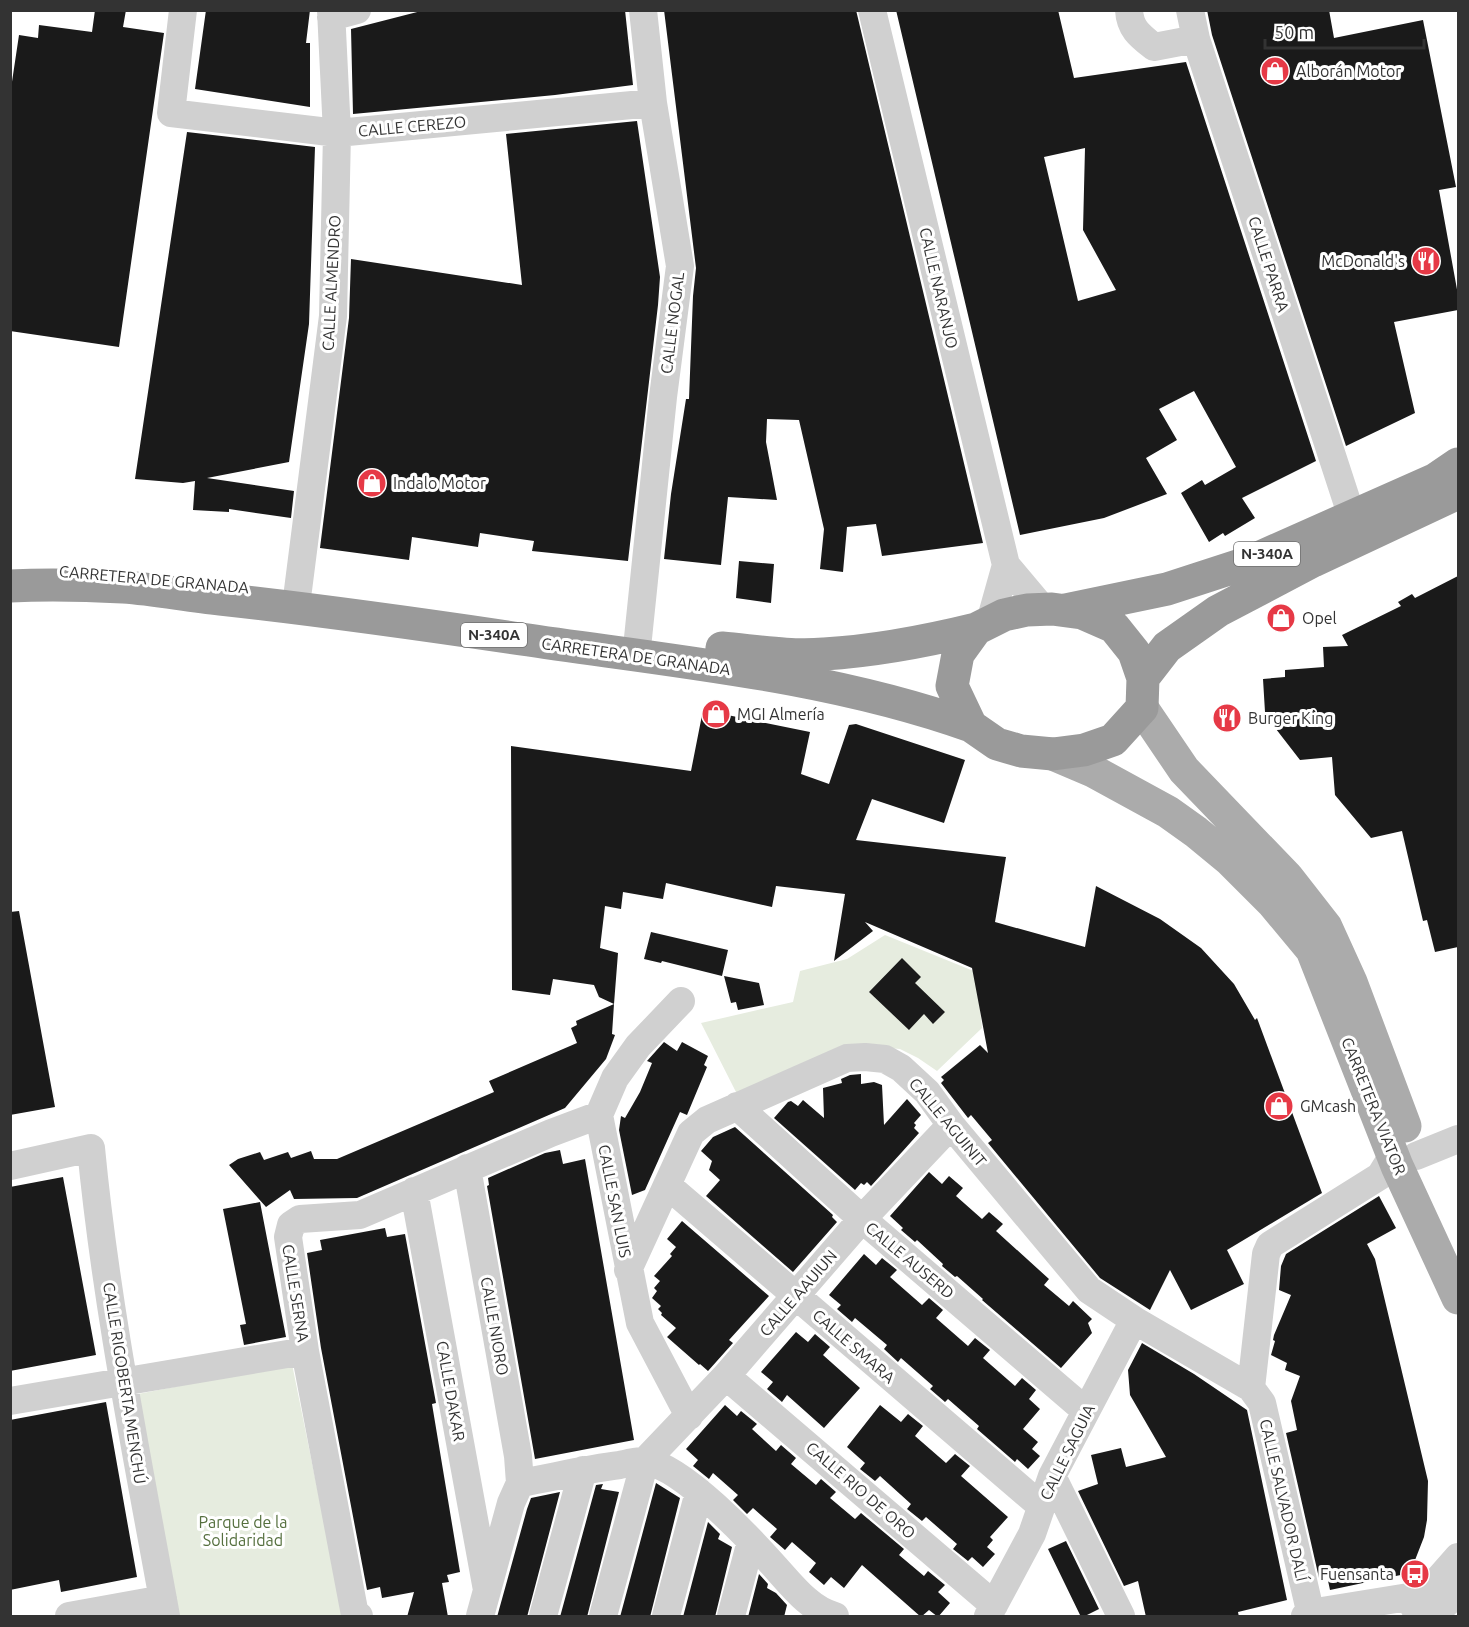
<svg xmlns="http://www.w3.org/2000/svg" width="1469" height="1627" font-family="Ubuntu,sans-serif">
  <style>
    .green { fill: #e6ecdf }
    .building { fill: #1a1a1a; fill-rule: evenodd }
    .lines { fill: none; stroke-linecap: round; stroke-linejoin: round }
    .minor { stroke: #d0d0d0; stroke-width: 28 }
    .major { stroke: #ababab; stroke-width: 33 }
    .highway { stroke: #9a9a9a; stroke-width: 33 }
    .labels { text-anchor: middle; stroke-width: 6; stroke-linejoin: round; paint-order: stroke }
    .shield { fill: #fff; stroke: #707070; stroke-width: 1.5 }
    .shield-label { font-size: 15px; font-weight: bold; fill: #333 }
    .poi-label { font-size: 16px; fill: #333; stroke: #fff; text-anchor: start }
    .street-label { font-size: 16px; fill: #333; stroke: #fff }
    .park-label { font-size: 16px; fill: #56703f; stroke: #fff }
  </style>
  <rect width="100%" height="100%" fill="#fff"/>
  <!-- green -->
  <path class="green" d="M885,935L976,972L982,1028L937,1071L918,1058L900,1049L869,1046L737,1094L701,1023L793,1002L800,971L847,959Z
    M292,1364L343,1616H177L138,1394Z"/>
  <!-- building -->
  <path class="building" d="M95,10H126L123,27L164,33L119,347L10,331V95L19,35L38,38L39,25L92,32Z
    M206,10H310L306,43H310V107L195,89Z
    M425,10H625L633,85L555,95L353,114L351,29Z
    M664,10H856L983,543L882,556L876,524L847,527L843,572L820,569L824,529L799,420L767,419L766,442L777,500L728,497L721,565L664,559L671,494L686,399H689L693,296L696,268Z
    M896,10H1058L1074,78L1186,62L1316,461L1242,498L1255,518L1225,536L1223,533L1209,542L1181,493L1202,480L1205,485L1236,467L1194,391L1159,409L1177,440L1146,458L1167,494L1104,518L1020,535ZM1085,148L1083,230L1116,290L1078,301L1044,157Z
    M1207,10H1329L1334,38L1423,20L1456,187L1439,190L1458,295V310L1394,322L1415,413L1346,446L1212,35Z
    M637,121L660,277L658,305L628,561L532,551L534,541L480,533L478,547L412,537L409,560L320,548L349,318L351,259L522,285L506,134Z
    M187,132L315,147L309,324L289,462L207,478L294,491L291,518L229,509V512L193,510L195,481L183,483L135,479Z
    M739,561L774,564L771,603L736,598Z
    M1458,576V947L1435,952L1427,920L1423,921L1402,831L1371,838L1335,795L1332,757L1300,760L1276,729L1275,712H1265L1263,679L1285,677V670L1324,667L1323,647L1348,646L1342,635L1401,606L1398,602L1412,594L1415,598Z
    M703,710L810,732L801,774L829,784L849,725L856,724L965,760L944,823L872,799L856,840L1006,857L995,922L1085,947L1096,886L1160,919L1201,948L1234,984L1255,1020L1257,1018L1322,1193L1227,1250L1244,1284L1191,1310L1170,1270L1150,1310L1100,1278L988,1143L992,1140L971,1115L968,1118L941,1083L944,1080L941,1077L980,1045L988,1053L972,968L865,922L873,931L834,961L845,894L776,886L772,907L666,883L663,899L623,892L621,909L605,906L600,948L618,953L614,1004L599,997L594,985L553,979L550,995L512,990L511,746L691,771Z
    M19,911L55,1107L10,1115V912Z
    M651,932L728,950L722,976L662,961L661,963L644,959Z
    M902,958L921,977L915,983L945,1012L933,1024L924,1014L909,1030L869,992Z
    M724,976L759,983L764,1005L738,1010L736,1002L731,1003Z
    M614,1004L612,1034L615,1035L606,1059L565,1108L357,1198L294,1199L290,1190L266,1207L229,1165L238,1159L260,1152L264,1160L288,1152L291,1158L311,1151L314,1159H337L494,1092L489,1081L577,1043L571,1028L577,1025L576,1021Z
    M664,1042L677,1051L682,1042L708,1056L704,1065L707,1067L687,1115L680,1112L645,1190L632,1195L619,1130L621,1116L625,1118L640,1092L652,1063L647,1061Z
    M861,1074V1084L874,1082L882,1085L884,1125L907,1099L921,1115L914,1123L916,1125L914,1128L919,1133L902,1152L871,1186L867,1182L864,1185L861,1183L855,1190L774,1118L788,1102L791,1101L798,1106L803,1100L824,1118L823,1088L842,1083L841,1079L850,1075Z
    M735,1127L833,1215L832,1217L837,1222L793,1272L706,1196L720,1180L709,1170L712,1161L701,1151L713,1137Z
    M560,1150L563,1164L585,1159L634,1440L535,1459L487,1186L489,1185L488,1178L545,1153Z
    M929,1172L942,1184L949,1176L963,1188L956,1196L982,1219L989,1212L1003,1224L996,1231L1049,1279L1044,1285L1069,1306L1073,1301L1092,1319L1088,1323L1092,1333L1061,1368L982,1300L983,1299L957,1276L955,1277L942,1266L943,1264L917,1240L915,1242L901,1230L903,1228L890,1216Z
    M63,1177L96,1355L10,1371V1187Z
    M1379,1196L1396,1228L1367,1244L1375,1259L1428,1481L1427,1520L1424,1537L1410,1573L1330,1590L1327,1576L1319,1578L1286,1433L1297,1430L1291,1401L1300,1376L1285,1370L1287,1363L1271,1355L1275,1341L1273,1340L1274,1335L1291,1295L1279,1290L1281,1266L1286,1254Z
    M260,1202L286,1337L244,1345L240,1325L246,1324L223,1209Z
    M682,1221L769,1296L729,1340L733,1343L708,1371L700,1364L699,1365L667,1337L676,1328L661,1315L662,1313L658,1309L661,1306L652,1298L657,1291L654,1288L660,1281L654,1276L672,1256L670,1254L676,1247L667,1239Z
    M385,1228L387,1237L405,1234L436,1403L432,1404L460,1572L447,1575L449,1582L442,1583L448,1617H407L414,1592L382,1598L380,1587L367,1590L321,1348L307,1253L322,1250L320,1240Z
    M864,1254L876,1265L882,1258L897,1270L890,1277L922,1305L929,1298L943,1310L936,1318L968,1346L975,1338L990,1350L983,1358L1015,1386L1022,1378L1036,1390L1029,1399L1040,1409L1023,1429L1038,1442L1032,1449L1040,1456L1028,1469L1017,1459L1015,1462L977,1429L979,1426L948,1399L945,1402L930,1389L933,1386L901,1358L898,1362L884,1349L887,1345L855,1318L852,1322L837,1309L841,1305L829,1295Z
    M796,1332L808,1342L815,1334L830,1347L823,1355L860,1388L824,1428L787,1395L782,1402L767,1389L773,1382L761,1372Z
    M1142,1343L1194,1374L1247,1410L1287,1600L1238,1612L1239,1617H1146L1138,1581L1124,1586L1078,1491L1098,1484L1091,1455L1121,1448L1126,1467L1166,1457L1130,1395L1128,1370Z
    M106,1402L137,1577L61,1592L59,1580L10,1590V1420Z
    M725,1405L737,1416L741,1411L757,1424L752,1429L776,1451L781,1445L796,1458L791,1464L816,1485L821,1479L836,1492L830,1498L855,1519L861,1513L904,1549L899,1555L924,1576L928,1571L945,1585L938,1592L950,1603L938,1617L929,1610L921,1617L862,1565L844,1588L831,1577L824,1585L809,1572L816,1563L792,1542L785,1550L770,1537L777,1529L753,1508L747,1514L733,1500L738,1495L713,1473L709,1479L693,1466L698,1460L686,1449Z
    M880,1405L901,1422L908,1414L923,1426L915,1436L946,1463L955,1454L970,1466L961,1476L1008,1517L990,1537L993,1540L987,1547L995,1554L983,1567L972,1557L968,1561L953,1549L957,1544L926,1517L922,1521L907,1509L911,1504L880,1476L875,1481L860,1469L865,1463L847,1447Z
    M656,1483L680,1498L650,1617H620Z
    M603,1484L601,1489L619,1492L587,1617H560L596,1485Z
    M560,1492L527,1617H497L527,1509L531,1498Z
    M708,1522L720,1534L718,1539L732,1547L715,1617H683Z
    M1066,1541L1099,1609L1083,1617H1081L1048,1549Z
    M759,1574L768,1584L767,1588L776,1593L787,1605L784,1617H748Z"/>
  <g class="lines">
    <!-- minor -->
    <path class="minor" d="M183,10L171,113L337,133L653,103
      M872,10L1006,565L1043,609
      M1129,10C1130,29 1140,36 1154,47L1196,39
      M1190,10L1196,39L1352,517
      M331,17L357,10
      M298,590L333,316L337,133L331,10
      M990,622L1006,565
      M638,638L663,397L680,266L653,103L643,10
      M681,1001L638,1046L615,1078L599,1115L640,1323L689,1416
      M737,1106L862,1219L1086,1411
      M1416,1156L1458,1139
      M10,1166L91,1148C106,1305 138,1461 166,1616
      M467,1168L518,1456L520,1483
      M667,1185L1041,1506
      M414,1191L487,1590
      M628,1270L691,1133L707,1120L847,1058L865,1057L885,1059L901,1068L927,1092L951,1125L1089,1290L1134,1320L1251,1388
      M726,1376L994,1605
      M10,1401L305,1351
      M1052,1476L1121,1616
      M520,1483C554,1477 586,1469 620,1465C628,1463 638,1460 647,1462C683,1467 751,1540 776,1568C793,1587 811,1610 835,1616
      M1414,1607L1458,1557
      M1311,1615L1262,1403L1251,1388L1266,1254L1270,1245L1380,1176L1393,1155
      M69,1616L163,1599
      M359,1616L355,1615L305,1351L288,1237L291,1225L300,1219L360,1215L551,1133L599,1115
      M480,1616L511,1503L520,1483
      M543,1616L583,1470
      M603,1616L645,1461L726,1376L862,1219L951,1125
      M666,1616L699,1492
      M731,1616L751,1541
      M988,1616L1032,1534L1052,1476L1134,1320
      M1305,1616L1322,1611L1427,1594
      M1433,1616L1458,1592"/>
    <!-- major -->
    <path class="major" d="M1142,708L1184,770L1287,877L1326,927L1351,982L1405,1126
      M1053,754L1093,771L1168,812L1196,832L1230,860L1272,902L1312,950L1397,1166L1458,1298"/>
    <!-- highway -->
    <path class="highway" d="M10,586C48,584 86,585 123,587C155,589 188,596 220,599C320,610 420,624 521,639C670,661 828,675 971,726
      M1052,609L1082,613L1114,627L1134,652L1143,678L1142,708L1113,740L1084,750L1053,754L1021,751L997,744L971,726L952,686L958,654L976,629L1004,615L1027,610Z
      M1066,610L1167,589L1247,563L1436,479L1458,464
      M722,648C756,651 790,657 824,654C875,651 927,641 976,629
      M1143,678L1167,647L1218,611L1313,561L1458,493"/>
  </g>
  <!-- icons -->
  <defs>
    <g id="shop-disc" transform="scale(1.5)"><circle r="9.5" fill="#e63946" stroke="#fff"/><path d="M-5-2.5h2.3a2.7 3.5 0 0 1 5.4 0H5L5.5 6h-11ZM-1.5-2.5h3a1.5 2.3 0 0 0-3 0Z" fill="#fff"/></g>
    <g id="restaurant-disc" transform="scale(1.5)"><circle r="9.5" fill="#e63946" stroke="#fff"/><path d="M-5-6h1v4h1v-4h1v4h1v-4h1v5L-1.5 .5V6h-2V.5L-5-1ZM5-6V6H3V1.5H1.5Q1.5-4 5-6Z" fill="#fff"/></g>
    <g id="bus-disc" transform="scale(1.5)"><circle r="9.5" fill="#e63946" stroke="#fff"/><path d="M-5-6H5V4H4V6H2V4H-2V6H-4V4H-5ZM-3.5-4V0h7V-4ZM-3.5 1.2v1.5H-2V1.2ZM2 1.2v1.5H3.5V1.2Z" fill="#fff"/></g>
  </defs>
  <g fill-rule="evenodd">
    <use href="#shop-disc" x="1275" y="71"/>
    <use href="#restaurant-disc" x="1426" y="261"/>
    <use href="#shop-disc" x="372" y="483"/>
    <use href="#shop-disc" x="1281" y="618"/>
    <use href="#shop-disc" x="716" y="714"/>
    <use href="#restaurant-disc" x="1227" y="718"/>
    <use href="#shop-disc" x="1279" y="1106"/>
    <use href="#bus-disc" x="1415" y="1574"/>
  </g>
  <g class="labels">
    <!-- shield labels -->
    <g class="shield">
      <rect x="1234" y="542" width="66" height="24" rx="4.5"/>
      <rect x="461" y="623" width="66" height="24" rx="4.5"/>
    </g>
    <g class="shield-label">
      <text x="1267" y="559">N-340A</text>
      <text x="494" y="640">N-340A</text>
    </g>
    <!-- poi labels -->
    <g class="poi-label">
      <text x="1296" y="77">Alborán Motor</text>
      <text x="1405" y="267" text-anchor="end">McDonald's</text>
      <text x="393" y="489">Indalo Motor</text>
      <text x="1302" y="624">Opel</text>
      <text x="737" y="720">MGI Almería</text>
      <text x="1248" y="724">Burger King</text>
      <text x="1300" y="1112">GMcash</text>
      <text x="1394" y="1580" text-anchor="end">Fuensanta</text>
    </g>
    <!-- street labels -->
    <g class="street-label">
      <text transform="translate(412 126) rotate(-5)" y="6">CALLE CEREZO</text>
      <text transform="translate(1269 264) rotate(72)" y="6">CALLE PARRA</text>
      <text transform="translate(331 283) rotate(-87)" y="6">CALLE ALMENDRO</text>
      <text transform="translate(939 288) rotate(77)" y="6">CALLE NARANJO</text>
      <text transform="translate(672 323) rotate(-83)" y="6">CALLE NOGAL</text>
      <text transform="translate(154 579) rotate(5)" y="6">CARRETERA DE GRANADA</text>
      <text transform="translate(636 656) rotate(8)" y="6">CARRETERA DE GRANADA</text>
      <text transform="translate(1374 1106) rotate(68)" y="6">CARRETERA VIATOR</text>
      <text transform="translate(948 1122) rotate(50)" y="6">CALLE AGUINIT</text>
      <text transform="translate(615 1201) rotate(79)" y="6">CALLE SAN LUIS</text>
      <text transform="translate(910 1260) rotate(40)" y="6">CALLE AUSERD</text>
      <text transform="translate(296 1293) rotate(81)" y="6">CALLE SERNA</text>
      <text transform="translate(798 1293) rotate(-49)" y="6">CALLE AAUIUN</text>
      <text transform="translate(495 1326) rotate(80)" y="6">CALLE NIORO</text>
      <text transform="translate(854 1346) rotate(41)" y="6">CALLE SMARA</text>
      <text transform="translate(125 1383) rotate(81)" y="6">CALLE RIGOBERTA MENCHÚ</text>
      <text transform="translate(451 1391) rotate(80)" y="6">CALLE DAKAR</text>
      <text transform="translate(1067 1452) rotate(-64)" y="6">CALLE SAGUIA</text>
      <text transform="translate(861 1490) rotate(41)" y="6">CALLE RIO DE ORO</text>
      <text transform="translate(1284 1500) rotate(77)" y="6">CALLE SALVADOR DALÍ</text>
    </g>
    <!-- park labels -->
    <g class="park-label">
      <text x="243" y="1528">Parque de la<tspan x="243" dy="18">Solidaridad</tspan></text>
    </g>
  </g>
  <!-- border -->
  <rect width="1469" height="1627" fill="none" stroke="#333333" stroke-width="24"/>
  <!-- scale -->
  <path d="M1265 39v9h159v-9" fill="none" stroke="#333333" stroke-width="3"/>
  <text x="1274" y="39" font-size="18" fill="#333333" stroke="#ffffff" stroke-width="4.5" paint-order="stroke">50 m</text>
</svg>
